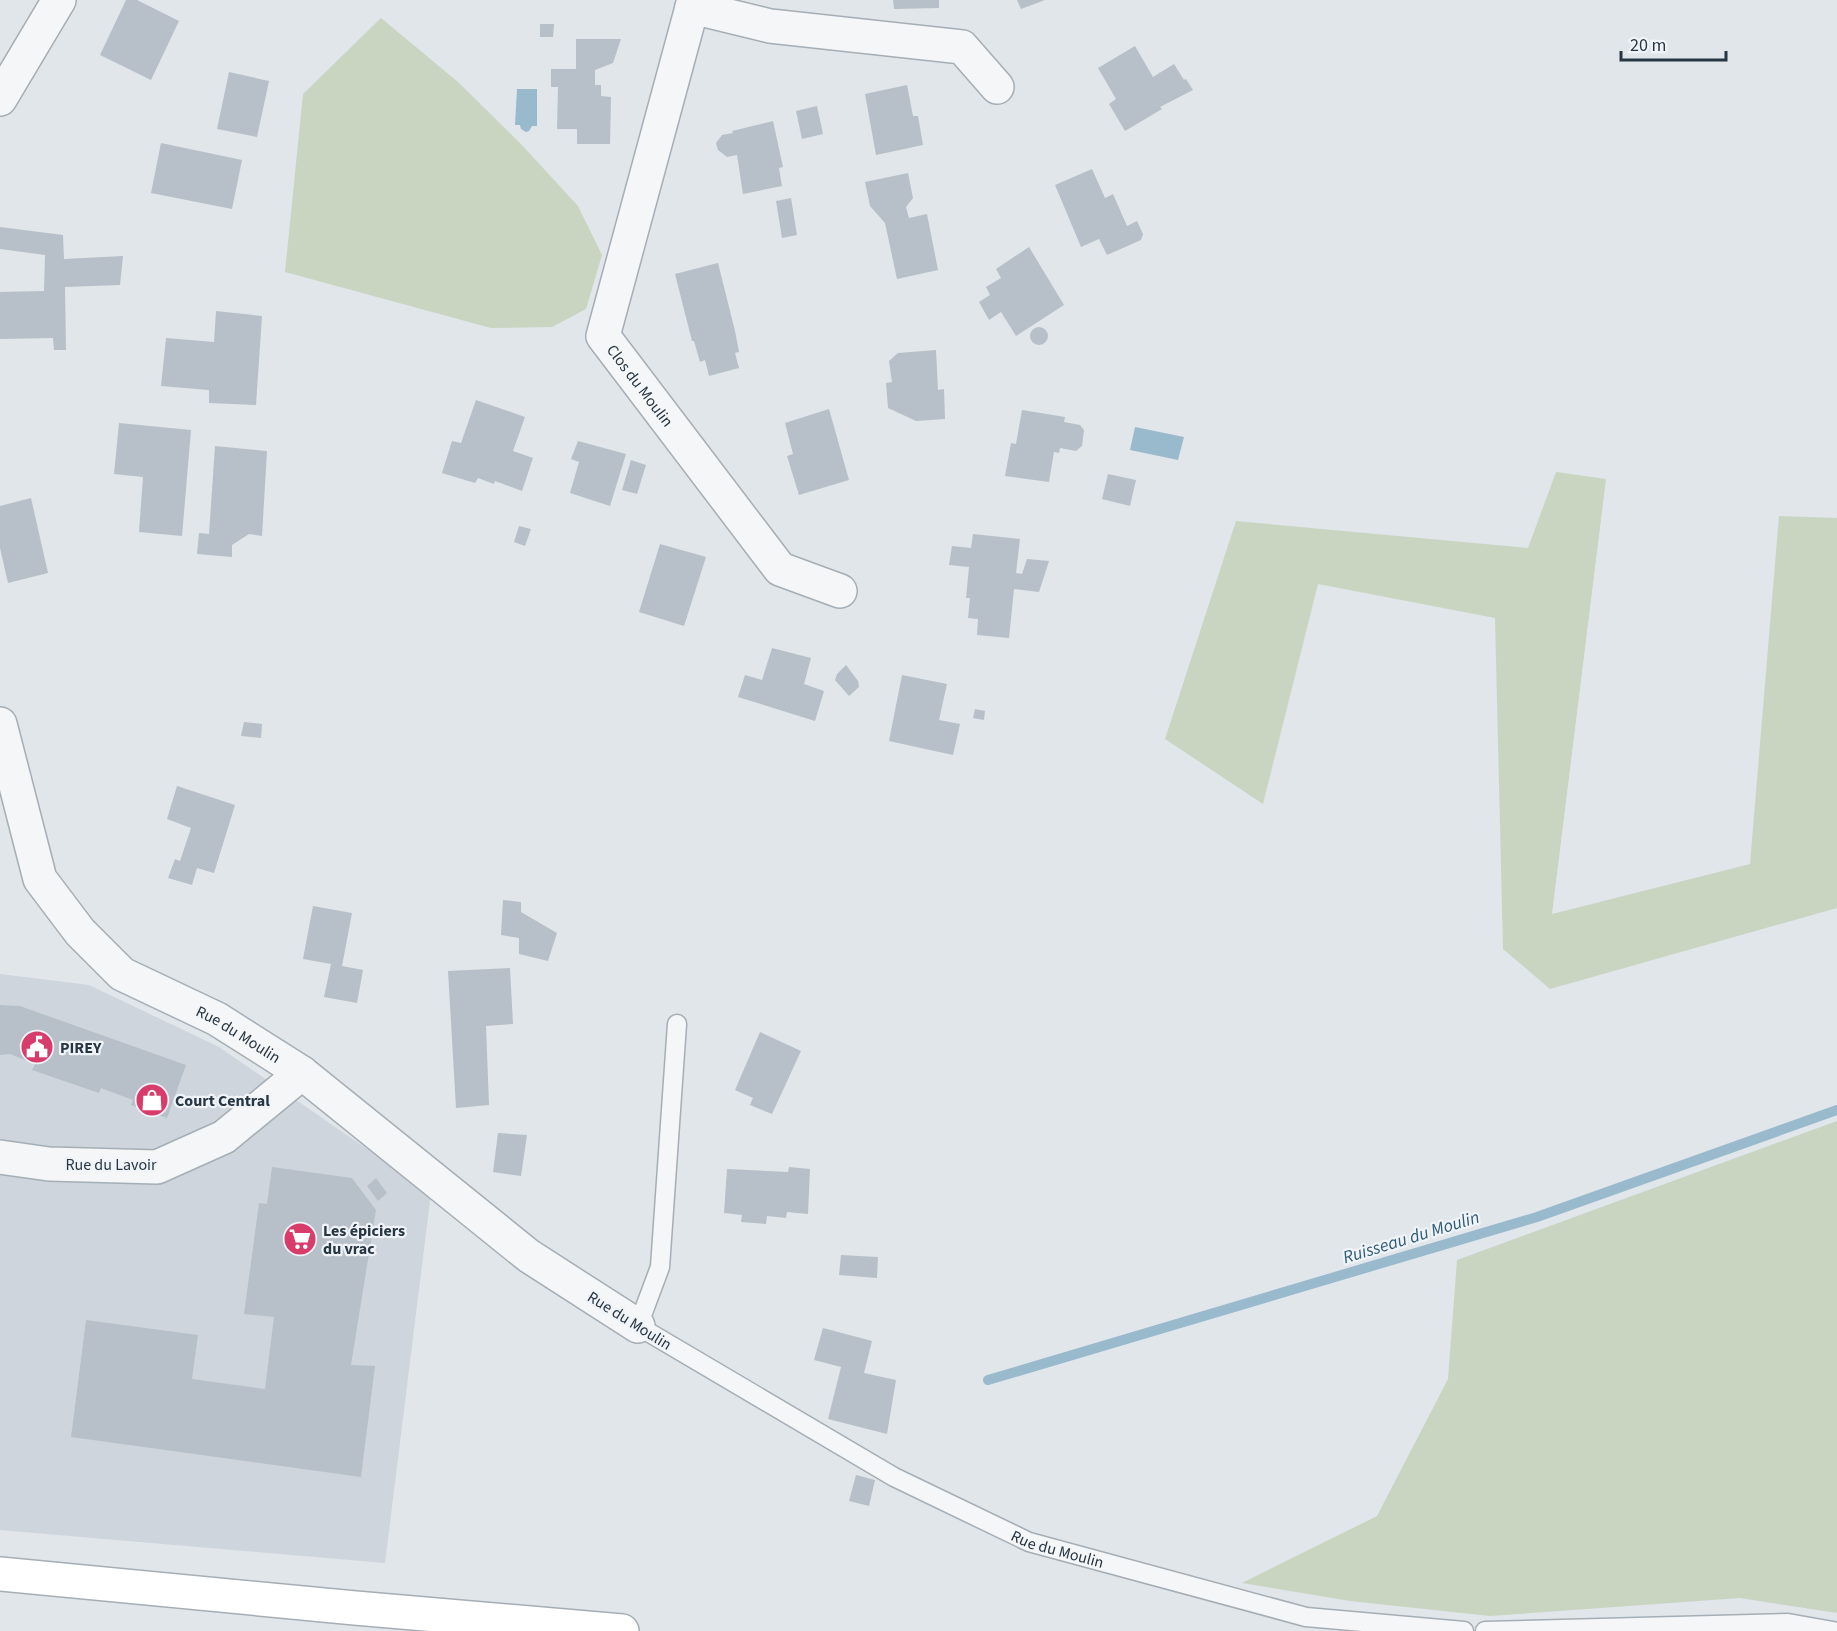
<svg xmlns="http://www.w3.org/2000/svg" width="1837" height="1631" font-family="'Source Sans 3',sans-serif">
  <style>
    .built { fill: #ced5dd }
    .green { fill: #c9d5c1 }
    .water { fill: #99bacd }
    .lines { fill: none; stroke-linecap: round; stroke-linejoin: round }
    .stream { stroke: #99bacd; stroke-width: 10 }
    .building { fill: #b7c0c8 }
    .lane-casing { stroke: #a5aeb5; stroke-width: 21 }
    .street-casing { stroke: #a5aeb5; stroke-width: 36 }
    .secondary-casing { stroke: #a5aeb5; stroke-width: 36 }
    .lane { stroke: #f4f6f8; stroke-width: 18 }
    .street { stroke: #f4f6f8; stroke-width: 33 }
    .secondary { stroke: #fff; stroke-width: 33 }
    .labels { text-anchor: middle; stroke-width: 4.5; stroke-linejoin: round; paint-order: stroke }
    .street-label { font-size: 16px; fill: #273643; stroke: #f0f4f8 }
    .poi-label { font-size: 16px; font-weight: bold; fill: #273643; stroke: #f0f4f8; text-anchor: start }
    .water-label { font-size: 18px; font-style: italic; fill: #2e5c7a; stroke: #f0f4f8 }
  </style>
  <rect width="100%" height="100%" fill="#e0e6ea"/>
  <!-- built -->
  <path class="built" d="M0,974L89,985L219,1047L431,1193L385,1563L0,1530Z"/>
  <!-- green -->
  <path class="green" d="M381,18L458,82L521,144L578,206L602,255L586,309L552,327L491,328L285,272L303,94Z
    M1556,472L1606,479L1552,914L1750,864L1779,516L1837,518V908L1550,989L1503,949L1495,618L1318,584L1263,804L1165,739L1236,521L1528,548Z
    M1837,1121V1613L1740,1598L1490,1616L1350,1601L1242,1583L1377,1516L1448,1379L1457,1260Z"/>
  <!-- water -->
  <path class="water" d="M517,89H537V126H532L529,131L526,132L521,129L520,125H515Z
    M1135,427L1184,437L1178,460L1130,450Z"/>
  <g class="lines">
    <!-- stream -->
    <path class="stream" d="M988,1380L1537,1217L1837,1110"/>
  </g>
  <!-- building -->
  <path class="building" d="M126,0H137L179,21L151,80L100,55Z
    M893,0H939V8L894,9Z
    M1017,0H1045L1021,9Z
    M540,24H554L553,37H540Z
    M576,39H621L613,63L595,70V85H601V96L611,97L610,144H577V129H557L558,87H551V69H576Z
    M1135,46L1153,77L1174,64L1184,80L1186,79L1193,90L1160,107L1162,109L1125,131L1109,104L1116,99L1098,68Z
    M229,72L269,81L257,137L217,129Z
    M907,85L913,116H918L923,145L876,155L865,94Z
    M817,106L823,134L802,139L796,111Z
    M773,121L783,167L779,168L782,186L743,194L737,155L727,157L718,150L716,143L722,135L733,133L732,131Z
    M161,143L242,160L232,209L151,193Z
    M1092,169L1105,198L1113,194L1127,226L1137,221L1143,234L1141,240L1107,255L1099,239L1081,247L1055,185Z
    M908,173L913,198L906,207L909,218L927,214L938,270L897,279L885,223L870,206L865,182Z
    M791,198L797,235L782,238L776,201Z
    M0,227L63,235L64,259L123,256L120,285L65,287L66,350H54L53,338L0,339V292L44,291L45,255L0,249Z
    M1029,247L1064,305L1016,336L1001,312L989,320L979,302L990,295L986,287L1001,278L996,269Z
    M718,263L735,331L739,352L735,353L739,368L709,376L705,360L700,362L694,341H692L675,274Z
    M216,311L262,316L256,405L209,403V390L161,386L166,338L214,342Z
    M1030 336a9 9 0 1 1 18 0a9 9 0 1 1-18 0Z
    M936,350L938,390L944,389L945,419L916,421L888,408L886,383L892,382L889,361L898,353Z
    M476,400L525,417L513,451L533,458L522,491L495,481L494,484L478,478L475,483L442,473L452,441L461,443Z
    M829,409L849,480L799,495L787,456L793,454L785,423Z
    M1022,410L1065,417L1064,422L1080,425L1084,430L1082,446L1076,451L1060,448L1059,453L1054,452L1049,482L1005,476L1011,443L1016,444Z
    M119,423L191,430L182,536L139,532L143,477L114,474Z
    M578,441L626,454L610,506L570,493L579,462L571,459Z
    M215,446L267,451L262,536L249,534L232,545V557L197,554L199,533L209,534Z
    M631,460L646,465L637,494L622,490Z
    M1108,474L1136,480L1130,506L1102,499Z
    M31,498L48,573L8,583L0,548V506Z
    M519,526L531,529L525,546L514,542Z
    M973,534L1020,539L1016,573L1022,574L1027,559L1049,561L1039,592L1014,589L1009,638L977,635L978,619L968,618L970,598H966L969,567L949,565L952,546L971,548Z
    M660,544L706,557L684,626L639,612Z
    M772,648L811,658L804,684L824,691L815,721L738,697L745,675L762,680Z
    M846,665L858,681L859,687L849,696L835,680L837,674Z
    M902,675L947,684L939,720L960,724L953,755L889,741Z
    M975,709L985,711L984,720L973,718Z
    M244,722L262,724L261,738L241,736Z
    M177,786L235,805L214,873L197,868L192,885L168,878L175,859L180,861L191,828L167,819Z
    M503,900L521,902V912L557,933L548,961L519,954V938L501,935Z
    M313,906L352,913L342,966L363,970L357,1003L324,997L331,964L303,959Z
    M510,968L513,1024L486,1026L489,1105L456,1108L448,971Z
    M0,1005L20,1006L186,1065L167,1118L131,1105L133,1100L101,1088L99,1093L32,1070L35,1064L10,1054L0,1055Z
    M760,1032L801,1051L772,1114L750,1105L753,1098L735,1090Z
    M498,1133L527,1135L521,1176L493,1172Z
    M272,1167L352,1178L376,1210L351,1365L375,1366L361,1477L71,1437L86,1320L198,1335L192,1379L265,1389L274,1317L244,1314L259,1203L267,1204Z
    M789,1167L810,1169L808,1214L787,1212L786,1218L767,1216L766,1224L741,1222L742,1215L724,1213L727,1169L788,1172Z
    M376,1178L387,1193L378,1201L367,1186Z
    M841,1255L878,1257L877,1278L839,1275Z
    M823,1328L872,1341L864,1373L896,1380L887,1434L828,1419L841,1367L814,1360Z
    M856,1475L875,1480L869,1506L849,1501Z"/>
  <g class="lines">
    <!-- lane casing -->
    <g class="lane-casing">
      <g id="lane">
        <path id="s1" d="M677,1024L660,1267L638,1326L894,1477L1029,1542L1306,1617L1464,1631"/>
        <path d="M1485,1631L1788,1623L1833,1631"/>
      </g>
    </g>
    <!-- street casing -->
    <g class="street-casing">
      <g id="street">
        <path id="s2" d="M694,0L603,336L780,569L840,591"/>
        <path d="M692,7L770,26L962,47L997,87"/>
        <path d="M0,99L59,0"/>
        <path id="s3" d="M0,724L40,879L80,932L122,974L217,1019L302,1073L529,1256L638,1326"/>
        <path d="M0,1157L49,1164L157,1167L224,1137L302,1073"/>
      </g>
    </g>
    <!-- secondary casing -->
    <g class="secondary-casing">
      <path id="secondary" d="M0,1574L355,1608L622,1631"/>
    </g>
    <!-- lane -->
    <use href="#lane" class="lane"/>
    <!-- street -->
    <use href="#street" class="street"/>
    <!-- secondary -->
    <use href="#secondary" class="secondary"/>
  </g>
  <!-- icons -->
  <defs>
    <g id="civic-disc" transform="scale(1.725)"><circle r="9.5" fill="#d83c6b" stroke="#f0f4f8"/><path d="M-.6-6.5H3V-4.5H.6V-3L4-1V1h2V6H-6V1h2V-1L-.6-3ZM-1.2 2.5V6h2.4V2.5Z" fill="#fff"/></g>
    <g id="shop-disc" transform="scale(1.725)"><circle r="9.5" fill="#d83c6b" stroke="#f0f4f8"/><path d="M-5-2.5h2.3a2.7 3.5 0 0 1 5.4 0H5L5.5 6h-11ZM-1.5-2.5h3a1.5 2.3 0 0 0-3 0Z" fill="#fff"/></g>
    <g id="supermarket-disc" transform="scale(1.725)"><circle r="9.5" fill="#d83c6b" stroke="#f0f4f8"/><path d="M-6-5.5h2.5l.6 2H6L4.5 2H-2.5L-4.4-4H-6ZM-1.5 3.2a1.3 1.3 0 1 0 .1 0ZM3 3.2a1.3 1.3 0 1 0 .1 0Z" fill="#fff"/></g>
  </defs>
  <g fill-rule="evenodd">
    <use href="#civic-disc" x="37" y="1047"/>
    <use href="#shop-disc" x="152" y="1100"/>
    <use href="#supermarket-disc" x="300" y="1239"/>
  </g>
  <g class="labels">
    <!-- street labels -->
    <g class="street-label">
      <text dy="6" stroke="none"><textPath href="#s2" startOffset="410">Clos du Moulin</textPath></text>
      <text dy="6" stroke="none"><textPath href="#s3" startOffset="417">Rue du Moulin</textPath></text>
      <text x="111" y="1170">Rue du Lavoir</text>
      <text transform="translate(630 1320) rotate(32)" y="6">Rue du Moulin</text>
      <text dy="6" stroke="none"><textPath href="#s1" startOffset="783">Rue du Moulin</textPath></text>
    </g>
    <!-- poi labels -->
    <g class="poi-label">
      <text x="60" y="1053">PIREY</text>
      <text x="175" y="1106">Court Central</text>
      <text x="323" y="1236">Les épiciers<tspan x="323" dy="18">du vrac</tspan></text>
    </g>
    <!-- water labels -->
    <g class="water-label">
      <text transform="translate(1411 1237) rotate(-17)" y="6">Ruisseau du Moulin</text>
    </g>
  </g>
  <!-- scale -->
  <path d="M1621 51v9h105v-9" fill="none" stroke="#273643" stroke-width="3"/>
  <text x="1630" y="51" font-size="18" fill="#273643" stroke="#f0f4f8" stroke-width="4.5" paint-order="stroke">20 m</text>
</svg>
